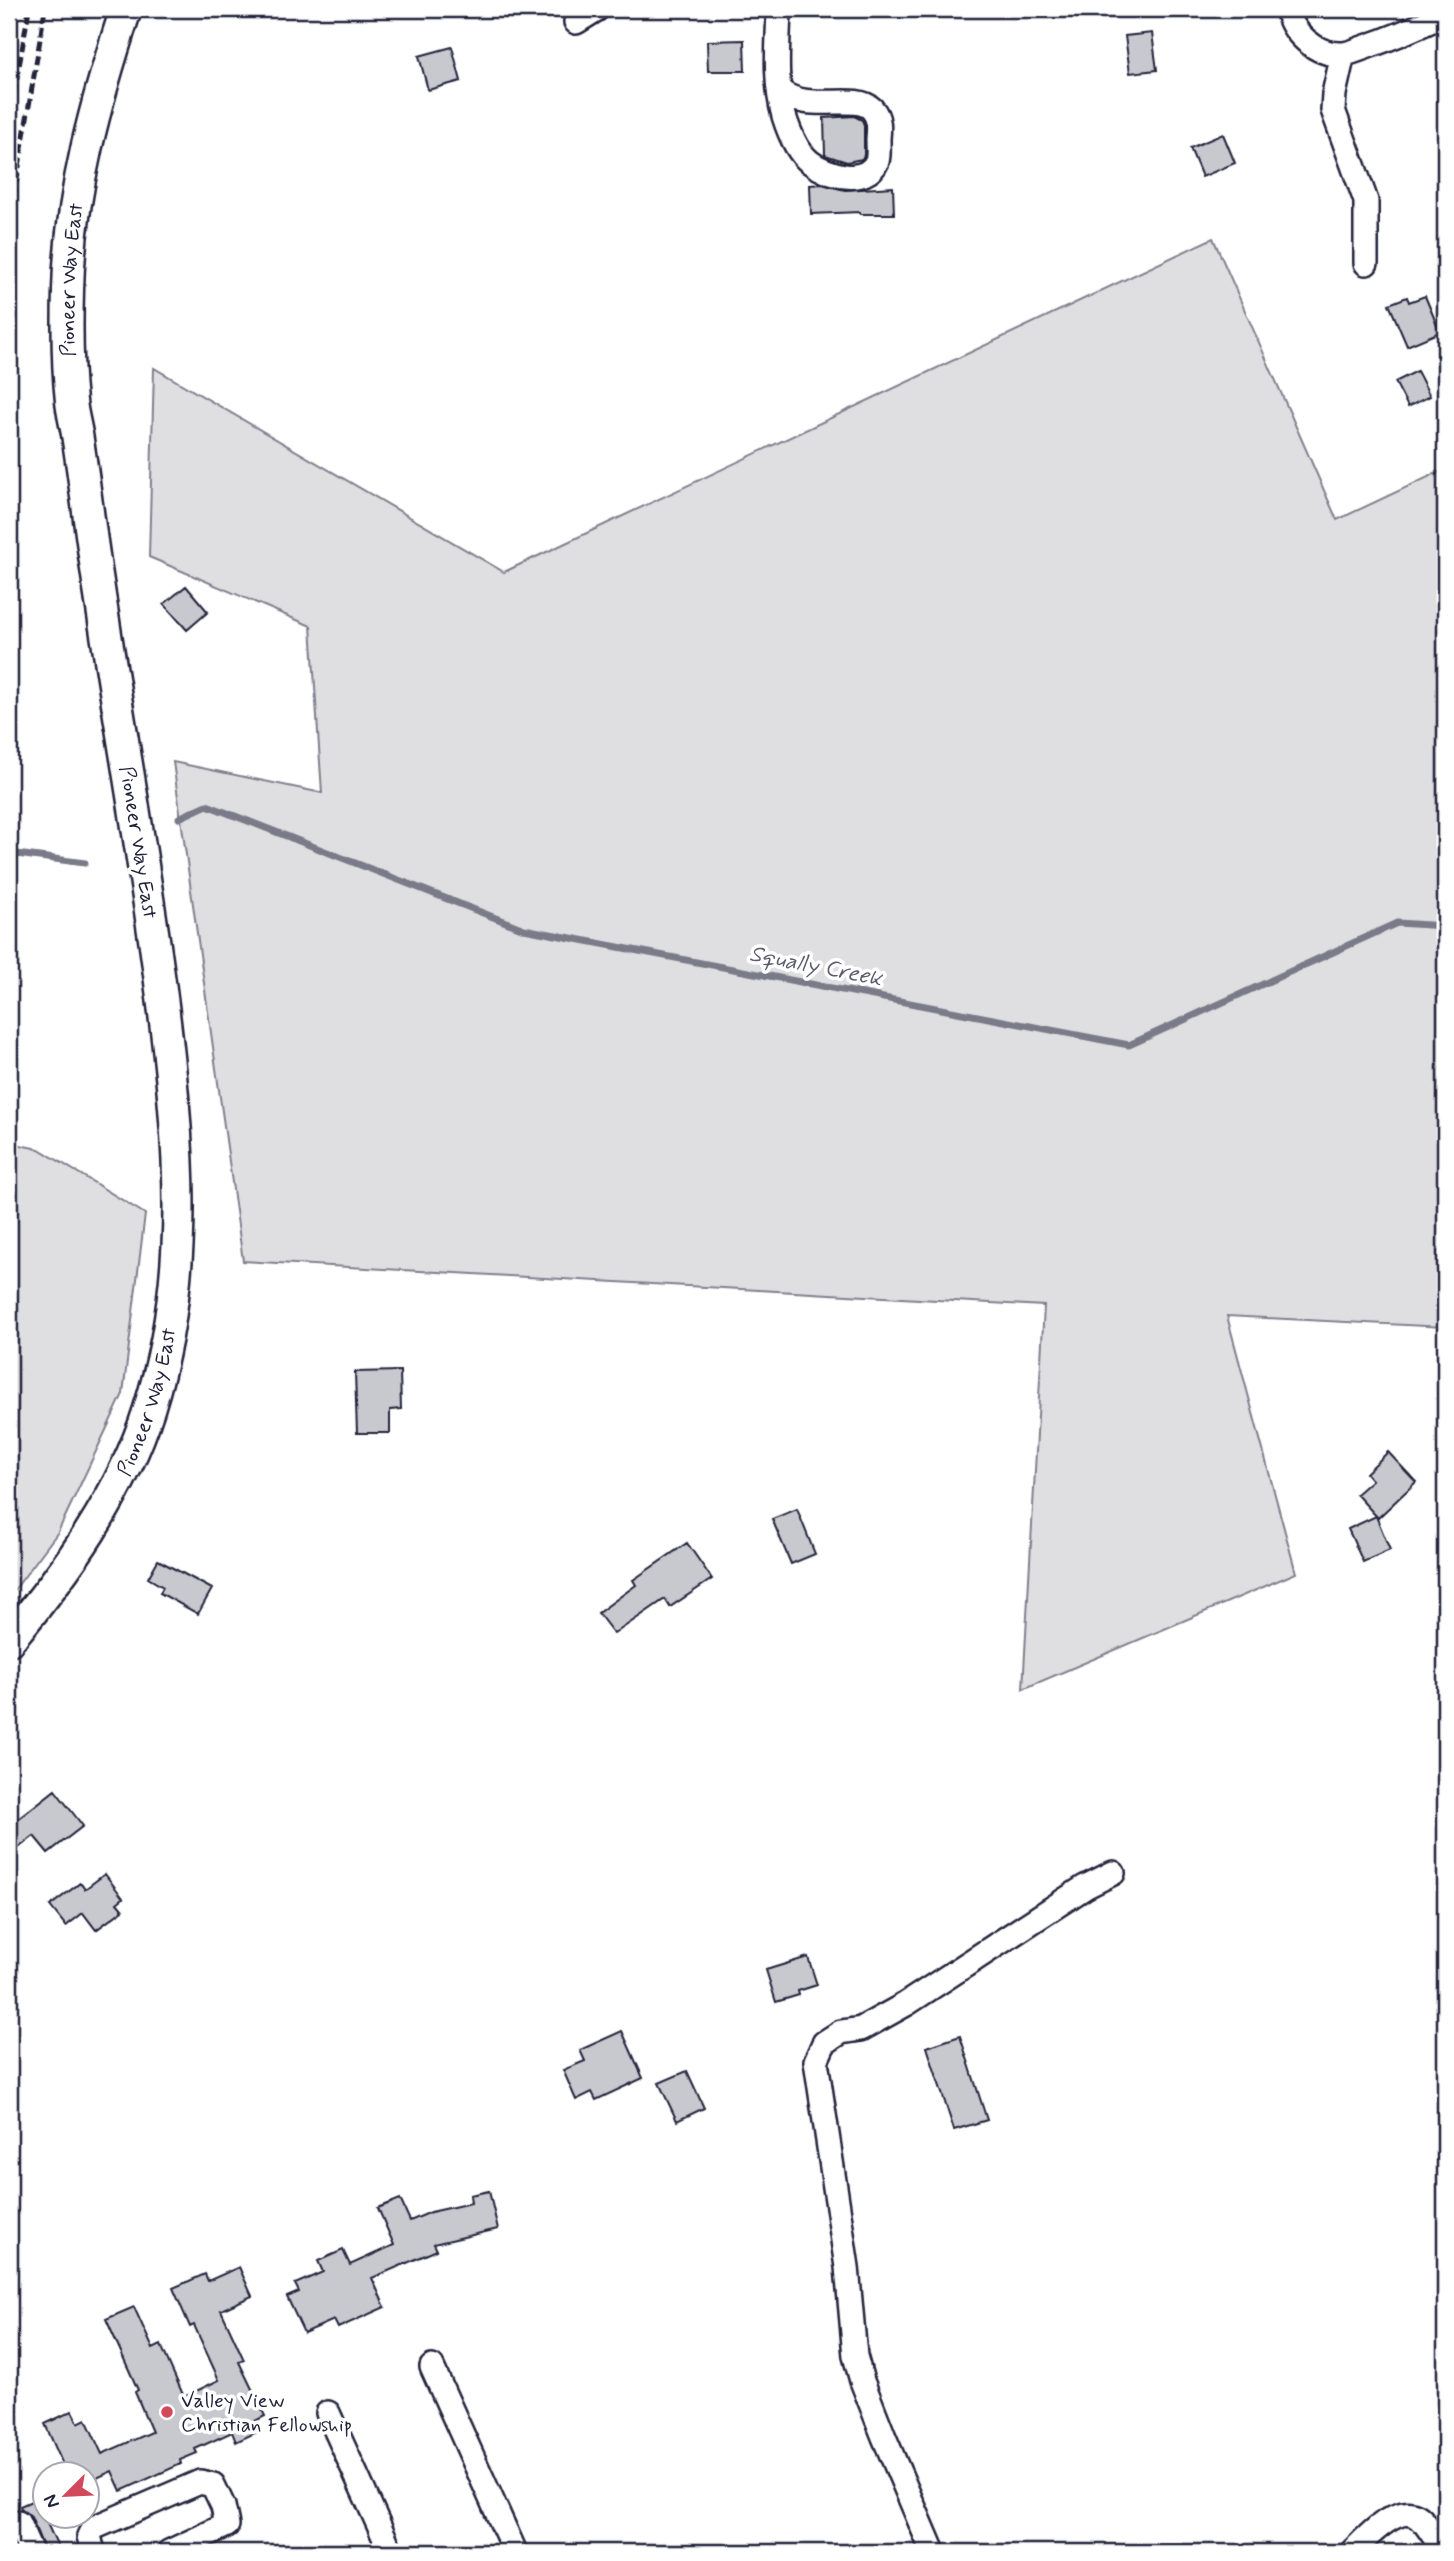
<svg xmlns="http://www.w3.org/2000/svg" width="1454" height="2561" font-family="Mynerve,sans-serif">
  <style>
    .green { fill: #dfdfe2; stroke: #80808e; stroke-width: 2 }
    .lines { fill: none; stroke-linecap: round; stroke-linejoin: round }
    .stream { stroke: #7a7a88; stroke-width: 7 }
    .building { fill: #c8c8cf; stroke: #22223b; stroke-width: 2 }
    .minor-casing { stroke: #22223b; stroke-width: 28 }
    .major-casing { stroke: #22223b; stroke-width: 35 }
    .minor { stroke: #fff; stroke-width: 23 }
    .major { stroke: #fff; stroke-width: 30 }
    .rail { stroke: #22223b; stroke-width: 5; stroke-dasharray: 10 5; stroke-linecap: butt }
    .poi-dot { fill: #d1495b; stroke: #fff; stroke-width: 2.5 }
    .labels { text-anchor: middle; stroke-width: 7; stroke-linejoin: round; paint-order: stroke }
    .street-label { font-size: 21px; fill: #22223b; stroke: #fff }
    .poi-label { font-size: 21px; fill: #22223b; stroke: #fff; text-anchor: start }
    .water-label { font-size: 23px; font-style: italic; fill: #5c5c6f; stroke: #fff }
  </style>
  <rect width="100%" height="100%" fill="#fff"/>
  <filter id="ink" filterUnits="userSpaceOnUse"><feTurbulence type="fractalNoise" baseFrequency=".0143" numOctaves="2"/><feDisplacementMap in="SourceGraphic" scale="14" xChannelSelector="R" yChannelSelector="G"/><feConvolveMatrix kernelMatrix="1 2 1 2 8 2 1 2 1" color-interpolation-filters="sRGB"/></filter>
  <g filter="url(#ink)">
    <!-- green -->
    <path class="green" d="M1213,238L1337,520L1445,469V1327L1227,1316L1296,1573L1023,1689L1044,1306L243,1261L173,762L322,793L311,626L149,557L154,368L504,572Z
      M9,1143L39,1149L145,1214L123,1394L58,1532L9,1597Z"/>
    <g class="lines">
      <!-- stream -->
      <path class="stream" d="M179,818L207,805L524,929L1129,1045L1397,923L1445,926
        M9,853L85,863"/>
    </g>
    <!-- building -->
    <path class="building" d="M1152,33L1157,70L1130,73L1125,36Z
      M744,40L745,71H708L707,41Z
      M452,47L461,81L428,90L419,56Z
      M854,116L862,120L864,125V155L862,159L847,162L825,155L824,118Z
      M1223,134L1235,163L1202,177L1190,148Z
      M822,184L845,190L893,187L894,214H860V212L811,214L810,185Z
      M1425,296L1440,332L1407,346L1389,304L1407,297L1409,302Z
      M1417,371L1430,396L1408,407L1395,382Z
      M186,586L208,612L187,630L164,604Z
      M400,1371L401,1409L390,1410V1433H357L355,1372Z
      M1388,1452L1416,1482L1378,1518L1356,1494L1372,1480L1366,1473Z
      M797,1509L815,1554L791,1564L772,1519Z
      M1376,1516L1390,1550L1363,1562L1348,1529Z
      M687,1543L712,1579L670,1607L665,1599L614,1634L598,1613L636,1585L633,1580Z
      M158,1560L212,1589L198,1614L160,1593L163,1587L148,1578Z
      M55,1790L83,1826L48,1853L34,1836L17,1849L9,1838V1826Z
      M105,1874L123,1898L117,1903L123,1910L96,1930L83,1913L66,1926L50,1906L80,1883L85,1889Z
      M808,1957L817,1985L798,1991L799,1995L776,2002L766,1970Z
      M622,2031L643,2078L596,2100L592,2092L576,2100L563,2070L585,2061L580,2050Z
      M960,2036L987,2120L954,2130L927,2047Z
      M687,2071L704,2108L677,2121L659,2083Z
      M489,2191L498,2229L434,2244L437,2250L372,2278L385,2307L338,2328L334,2320L304,2333L287,2297L299,2292L295,2284L323,2272L318,2261L343,2250L350,2265L394,2245L378,2208L400,2199L410,2221L431,2212L471,2203L470,2195Z
      M239,2267L252,2296L221,2310L244,2360L239,2362L265,2416L255,2421L259,2431L236,2442L232,2432L195,2449L197,2453L180,2460L181,2464L121,2491L112,2471L88,2482V2474H67L45,2424L72,2411L78,2423L86,2419L102,2454L152,2432L135,2392L138,2390L106,2319L134,2307L153,2349L161,2345L184,2397L219,2380L194,2325L190,2327L173,2288L205,2274L208,2281Z
      M36,2499L60,2552H45L31,2517L22,2510L20,2506Z"/>
    <g class="lines">
      <!-- minor casing -->
      <g class="minor-casing">
        <path id="minor" d="M779,9C778,44 774,81 784,116C789,132 797,152 810,162C827,175 866,187 877,161C879,155 878,146 878,139C879,128 880,118 872,109C855,92 808,114 780,91
          M1287,9C1292,33 1315,55 1342,54C1349,54 1357,50 1363,48C1392,38 1418,27 1445,14
          M576,22L597,9
          M1343,54L1334,94L1333,110L1366,201V263
          M432,2367L515,2552
          M328,2413L391,2552
          M18,2523L31,2552
          M93,2552L89,2536L93,2528L200,2482L213,2485L223,2506L227,2525L169,2552
          M933,2552L884,2437L862,2381L855,2356L847,2267L816,2061L824,2043L841,2032L861,2029L906,2004L1085,1887L1113,1873
          M1352,2552C1365,2539 1396,2504 1417,2516C1426,2521 1438,2544 1445,2552"/>
      </g>
      <!-- major casing -->
      <g class="major-casing">
        <g id="major">
          <path id="s1" d="M9,1640C66,1572 122,1495 149,1409C192,1273 180,1144 163,1005C143,845 112,687 90,527C86,496 82,465 77,434C75,423 72,412 71,401C67,365 67,327 68,290C70,193 96,101 126,9"/>
        </g>
      </g>
      <!-- minor -->
      <use href="#minor" class="minor"/>
      <!-- major -->
      <use href="#major" class="major"/>
      <!-- rail -->
      <path class="rail" d="M9,124L29,9
        M9,227L45,9"/>
    </g>
  </g>
  <!-- markers -->
  <circle class="poi-dot" cx="167" cy="2412" r="7"/>
  <g class="labels">
    <!-- street labels -->
    <g class="street-label">
      <text dy="7" stroke="none"><textPath href="#s1" startOffset="1412">Pioneer Way East</textPath></text>
      <text transform="translate(139 842) rotate(81)" y="7">Pioneer Way East</text>
      <text dy="7" stroke="none"><textPath href="#s1" startOffset="278">Pioneer Way East</textPath></text>
    </g>
    <!-- poi labels -->
    <g class="poi-label">
      <text x="181" y="2407">Valley View<tspan x="181" dy="24">Christian Fellowship</tspan></text>
    </g>
    <!-- water labels -->
    <g class="water-label">
      <text transform="translate(816 965) rotate(11)" y="8">Squally Creek</text>
    </g>
  </g>
  <!-- margin -->
  <rect width="1454" height="2561" fill="none" stroke="#fff" stroke-width="35"/>
  <rect x="18" y="18" width="1419" height="2526" fill="none" stroke="#22223b" stroke-width="2.5" filter="url(#ink)"/>
  <!-- north arrow -->
  <g transform="translate(66 2495) rotate(246)"><circle r="33" fill="#ffffff" stroke="#a7a7b1" stroke-width="2"/>
  <path d="M0-5L12 26L0 18L-12 26Z" fill="#d1495b"/>
  <text y="-10" font-size="19" font-weight="bold" text-anchor="middle" fill="#22223b">N</text>
  </g>
</svg>
